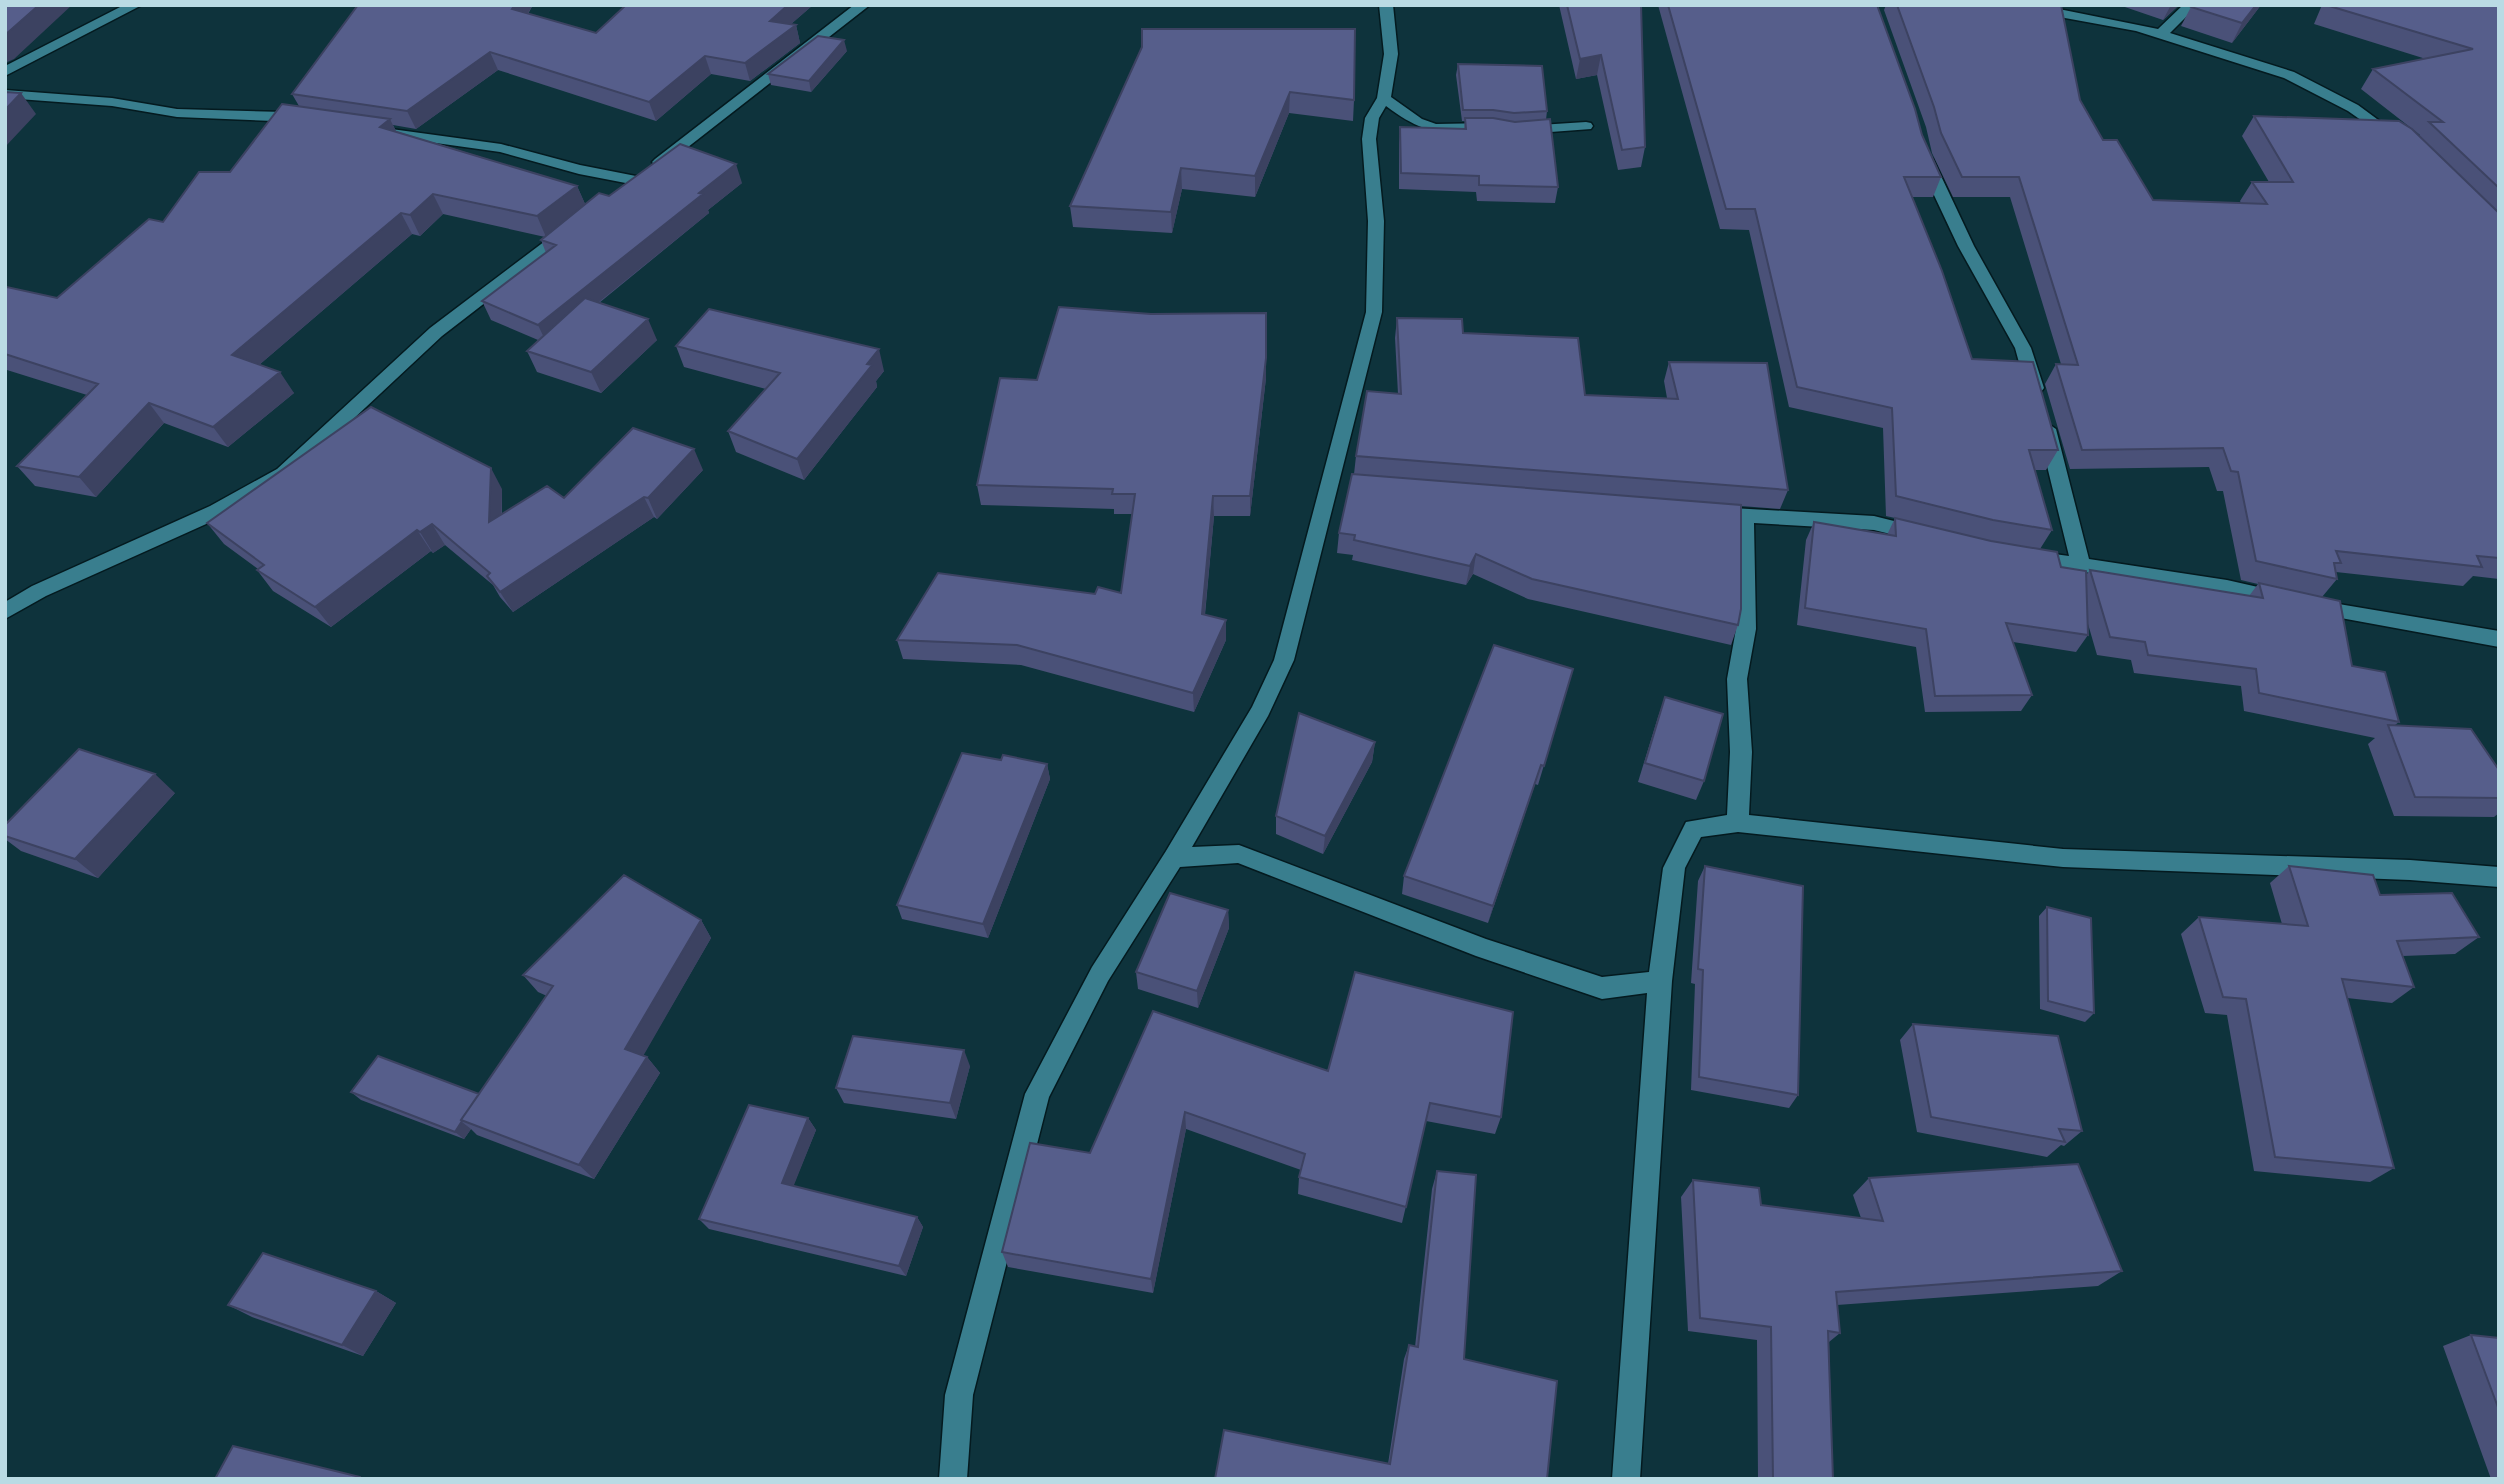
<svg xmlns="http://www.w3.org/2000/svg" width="2504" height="1484" font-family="'Roboto Serif',serif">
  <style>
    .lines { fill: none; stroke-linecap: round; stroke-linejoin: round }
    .minor-casing { stroke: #041a1f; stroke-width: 3 }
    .minor { fill: #397e8e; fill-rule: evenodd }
    .wall { fill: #4a5178 }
    .shaded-wall { fill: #3c4261 }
    .building { fill: #565e8b; stroke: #3c4261; stroke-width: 2 }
  </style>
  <rect width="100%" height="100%" fill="#0e333c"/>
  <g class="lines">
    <!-- minor casing -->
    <g class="minor-casing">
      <path id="minor" d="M124,5H142L5,76V66Z
        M854,5H870L665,165H655L652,162L655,159Z
        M1379,5H1393L1398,54L1391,97L1422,119L1436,124L1491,123L1498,127L1491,131C1440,132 1429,138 1386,106L1379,118L1376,139L1384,221L1382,312L1294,660L1268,716L1192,847L1239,845L1486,939L1602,977L1649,972L1663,868L1686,822L1727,815L1730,752L1727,679L1736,629V522L1707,519L1705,514L1707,509L1714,507L1874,516L1926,529L1928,534L1926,539L1919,541L1874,530L1754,523L1756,629L1747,679L1752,752L1749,815L2063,849L2410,860L2499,867V887L2410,880L2063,867L1738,832L1701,837L1685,868L1672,981L1640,1479H1612L1647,993L1602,999L1476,956L1238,863L1180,867L1108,981L1049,1097L973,1395L967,1479H939L945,1395L1025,1094L1092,967L1166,851L1252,707L1274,660L1366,312L1368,221L1362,139L1365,118L1377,98L1384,54Z
        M2008,5H2039L2158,29L2183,5H2198L2170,33L2294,72L2358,105L2400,136L2398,139H2388L2348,111L2284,78L2136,31L2015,9Z
        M5,90L112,98L177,109L285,112L305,115L307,118L300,122L177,117L112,106L5,98Z
        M1586,122L1591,123L1593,126L1591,129L1523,134L1516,130L1523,126Z
        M384,128L501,144L580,165L641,177L644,180L636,185L579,174L500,152L379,135L377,132Z
        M1925,154L1933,159L1974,246L2031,348L2044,388L2041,392L2035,394L2026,388L2015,348L1958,246L1917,159Z
        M567,227L575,232L573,235L442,336L289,479L224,516L46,596L5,619V602L32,586L210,506L277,469L430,328L561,229Z
        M2047,423L2056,429L2089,559L2227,580L2280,592L2287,594L2290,599L2287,604L2280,606L2227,594L2025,563L2022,558L2025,553L2032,551L2069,556L2038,429Z
        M2315,600L2499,631V647L2308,612L2305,607L2308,602Z"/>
    </g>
    <!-- minor -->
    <use href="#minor" class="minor"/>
  </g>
  <!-- wall -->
  <path class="wall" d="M358,5H533L528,14L596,33L813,5L791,24L796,25L800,43L750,81L711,74L656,121L498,70L416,129L393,125L396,131L577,186L585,204L609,196L742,183L708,210L709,213L599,303L657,340L601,393L537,372L527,351L538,340L491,320L482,301L546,253L541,240L545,237L443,214L420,236L412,234L259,365L294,393L228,447L164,423L96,497L35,486L17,466L87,395L7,370L5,371V289L57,298L163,222L230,172L299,106L292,94Z
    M1559,5H1641L1645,147L1641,167L1618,170L1597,75L1576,79Z
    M1658,5H1877L1922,135L1941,177L1933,197H1912L1972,359L2058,450L2046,470H2035L2052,530L2040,549L2061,567L2086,575L2090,570L2249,596L2258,584L2241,580L2223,491H2217L2209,467L2070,469L2045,384L2056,364H2061L2010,197H1953L1932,153L1926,127L1884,10L1886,5H2061L2080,100L2103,140L2153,200L2241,203L2240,201L2252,182H2269L2242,136L2254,116L2419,136L2420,135L2361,89L2373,69L2426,59L2314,24L2322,5H2499V579L2473,576L2463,586L2336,572L2337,579L2322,597L2352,666L2399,722L2395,725L2499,770V813L2494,817L2394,816L2368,744L2375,738L2244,711L2241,686L2134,673L2131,660L2097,655L2088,624V635L2076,652L2013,642L2032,695L2021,711L1925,712L1916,647L1797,625L1806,540L1814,522L1887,535L1895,518L1886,516L1883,428L1789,407L1749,230L1720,229Z
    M2119,5H2179L2163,20Z
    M2192,5H2261L2232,43L2181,26Z
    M1142,47L1354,100L1353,121L1289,113L1255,197L1182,189L1172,233L1073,227L1070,206Z
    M847,51L811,92L771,85L768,74Z
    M1458,64L1547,111L1546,120L1558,187L1555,203L1477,201L1476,192L1399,189V143L1400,127L1464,129L1465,121H1462L1456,75Z
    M1151,314L1266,378L1250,516H1214L1205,615L1226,620V640L1194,712L1021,665L903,659L897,640L1095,594L1121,593L1133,514H1114V509L981,505L977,485L1037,380Z
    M1397,318L1463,333L1585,395L1667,398L1664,381L1669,362L1788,490L1780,509L1741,506L1738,625L1731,645L1528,599L1473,574L1466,585L1352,560L1353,555L1337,553L1339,533L1354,474L1356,456L1398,394L1395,338Z
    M676,346L884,371L876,381L877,387L804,480L736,452L728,431L766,389L684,367Z
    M703,470L657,519L654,517L513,612L500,597L493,585L445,545L433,553L431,551L331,627L273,591L257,570L258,569L224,544L207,523L502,489V514L564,498Z
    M1573,669L1538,785L1535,784L1488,923L1402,894L1404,876Z
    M1665,697L1704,781L1696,800L1638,782L1658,717Z
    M1375,742L1372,762L1323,854L1276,834V816Z
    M1001,760L1047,764L1050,779L988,938L902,919L897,905Z
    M175,793L98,878L21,851L5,839V825Z
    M1705,866L1798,1095L1789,1108L1691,1090L1695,984L1691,983L1698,881Z
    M2289,866L2380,895L2479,937L2455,954L2403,956L2414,987L2392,1003L2347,998L2394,1168L2370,1182L2254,1171L2227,1015L2205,1013L2181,934L2199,917L2282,924L2270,883Z
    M2047,907L2094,1013L2085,1022L2040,1009L2039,916Z
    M1228,910L1229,928L1198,1008L1138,989L1136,972Z
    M701,920L711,938L643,1055L647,1057L660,1073L594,1179L477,1135L471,1129L464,1139L361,1100L351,1092L479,1094L547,996L538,992L523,975Z
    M1153,1011L1328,1071L1501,1117L1495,1134L1426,1121L1402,1223L1298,1194L1299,1177L1301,1170L1186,1129L1153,1293L1008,1267L1002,1252L1090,1153Z
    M1913,1024L2082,1131L2064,1146L2061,1145L2047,1157L1917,1132L1900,1040Z
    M970,1066L956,1119L844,1103L836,1088Z
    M808,1118L816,1130L793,1186L917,1217L923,1227L906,1276L709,1229L699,1219Z
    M1437,1171L1464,1359L1547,1479H1215L1388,1464L1404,1359L1409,1345L1415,1347L1432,1189Z
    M1869,1178L2122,1271L2098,1286L1837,1305L1840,1333L1829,1342L1833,1479H1758L1757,1340L1688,1331L1681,1197L1693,1180L1761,1205L1861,1218L1853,1195Z
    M376,1291L396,1303L363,1356L252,1317L228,1305Z
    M2471,1335L2499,1338V1479H2491L2443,1346Z"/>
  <!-- shaded-wall -->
  <path class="shaded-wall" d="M39,5H72L14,59L5,63V35Z
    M515,5H533L519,27L512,9Z
    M788,5H813L775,38L770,21Z
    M2171,5H2179L2163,20Z
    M2256,5H2261L2232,43L2242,23Z
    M796,25L800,43L750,81L745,63Z
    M844,40L847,51L811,92L809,81Z
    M490,52L498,70L416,129L407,111Z
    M1601,55L1597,75L1576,79L1580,59Z
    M705,56L711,74L656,121L649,102Z
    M1290,92L1289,113L1255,197V176Z
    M21,93L36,114L5,147V110Z
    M390,119L400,140L380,127Z
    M736,164L742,183L708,210L709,213L547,344L538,325L699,193Z
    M1181,168L1182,189L1172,233L1171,212Z
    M577,186L586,206L546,237L537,216Z
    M433,194L443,214L420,236L410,215Z
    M401,213L412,234L246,376L232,355Z
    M648,319L657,340L601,393L591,372Z
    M879,349L884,371L876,381L877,387L804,480L797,459Z
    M1266,358V378L1250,516V496Z
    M280,372L294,393L228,447L213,427Z
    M149,403L164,423L96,497L79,477Z
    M694,449L703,470L657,519L648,498Z
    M491,468L502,489L501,543L489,522Z
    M1213,496L1214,516L1203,633L1202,614Z
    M644,497L654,517L513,612L500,592Z
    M432,524L445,545L433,553L420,532Z
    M417,530L431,551L331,627L315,607Z
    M1476,554L1473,574L1466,585L1470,566Z
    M1226,620V640L1194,712L1193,693Z
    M1375,742L1372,762L1323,854L1325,836Z
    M1047,764L1050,779L988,938L983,924Z
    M1541,765L1535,784L1488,923L1493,906Z
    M155,774L175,793L98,878L75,859Z
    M1228,910L1229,928L1198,1008L1197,991Z
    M701,920L711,938L638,1065L625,1049Z
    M964,1050L970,1066L956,1119L950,1103Z
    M647,1057L660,1073L594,1179L579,1165Z
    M1185,1112L1186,1129L1153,1293L1151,1279Z
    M808,1118L816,1130L790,1195L782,1183Z
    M462,1122L471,1129L464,1139L455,1132Z
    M917,1217L923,1227L906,1276L899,1266Z
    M376,1291L396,1303L363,1356L342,1345Z"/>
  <!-- building -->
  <path class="building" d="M5,5H39L5,35Z
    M358,5H515L512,9L596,33L626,5H788L770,21L796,25L745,63L705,56L649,102L490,52L407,111L292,94Z
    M1567,5H1641L1645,147L1622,150L1601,55L1580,59Z
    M1668,5H1877L1915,109L1922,135L1941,177H1904L1942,271L1972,359L2033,362L2058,450H2029L2052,530L1993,520L1896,496L1892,408L1797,387L1755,209H1726Z
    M1897,5H2061L2080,100L2103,140H2117L2153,200L2267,204L2252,182H2293L2254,116L2399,121L2412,129L2499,213V558L2477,556L2482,567L2336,551L2341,563H2334L2337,579L2256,561L2238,472L2231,471L2223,448L2082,450L2056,364L2078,365L2019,177H1962L1941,133L1934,107Z
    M2192,5H2256L2242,23L2191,7Z
    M2326,5H2499V188L2429,122H2443L2373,69L2473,49Z
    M1142,29H1355L1354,100L1290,92L1255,176L1181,168L1171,212L1070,206L1142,47Z
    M818,36L844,40L809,81L768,74Z
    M1458,64L1542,66L1547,111L1514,113L1493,110H1463Z
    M5,92L21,93L5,110Z
    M282,104L390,119L380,127L577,186L537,216L433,194L410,215L401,213L232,355L280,372L213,427L149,403L79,477L17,466L98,384L5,354V289L7,287L57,298L149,219L163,222L199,172H230Z
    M1465,118H1493L1515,122L1550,119L1558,187L1479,185V176L1401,173L1400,127L1466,129Z
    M680,144L736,164L699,193L703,194L538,325L482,301L556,245L541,240L599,193L609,196Z
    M585,298L648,319L591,372L527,351Z
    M1059,307L1151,314L1266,313V358L1250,496H1213L1202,614L1226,620L1193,693L1017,645L897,640L938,573L1095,594L1098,587L1121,593L1135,494H1112L1113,489L977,485L1000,378L1037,380Z
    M709,309L879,349L867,364L872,365L797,459L728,431L780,373L676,346Z
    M1397,318L1462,319L1463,333L1578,338L1585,395L1678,399L1669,362L1767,363L1788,490L1356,456L1367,391L1401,394Z
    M371,407L491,468L489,522L547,486L564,498L633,428L694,449L648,498L644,497L500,592L487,576L490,573L432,524L420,532L417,530L315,607L257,570L264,565L207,523Z
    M1352,474L1741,505V609L1738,625L1532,579L1476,554L1470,566L1354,540L1355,535L1339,533Z
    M1895,518L1991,541L2057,552L2061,567L2086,571L2088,635L2006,623L2032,695L1935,696L1926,629L1805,608L1814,522L1896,536Z
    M2090,570L2263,598L2259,583L2340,601L2352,666L2385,672L2399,722L2259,693L2256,669L2148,655L2145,642L2110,637Z
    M1494,645L1573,669L1544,766L1541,765L1493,906L1404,876Z
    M1665,697L1723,714L1704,781L1645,763Z
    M1299,713L1375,742L1325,836L1276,816Z
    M2388,725L2471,729L2499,770V798L2415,797Z
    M79,749L155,774L75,859L5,836V825Z
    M962,753L1001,760L1003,755L1047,764L983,924L897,905Z
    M1705,866L1803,886L1798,1095L1699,1077L1703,970L1698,969Z
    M2289,866L2373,875L2380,895L2452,893L2479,937L2397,941L2414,987L2342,979L2394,1168L2275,1157L2246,999L2223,997L2199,917L2308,926Z
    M624,875L701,920L625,1049L647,1057L579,1165L461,1120L553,986L523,975Z
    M1170,893L1228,910L1197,991L1136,972Z
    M2047,907L2091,918L2094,1013L2048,1001Z
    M1355,972L1513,1012L1501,1117L1430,1103L1406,1207L1299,1177L1305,1154L1185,1112L1151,1279L1002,1252L1030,1143L1090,1153L1153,1011L1328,1071Z
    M1913,1024L2058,1036L2082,1131L2059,1129L2065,1142L1931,1117Z
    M853,1036L964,1050L950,1103L836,1088Z
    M378,1056L479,1094L461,1120L462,1121L455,1132L351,1092Z
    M749,1105L808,1118L782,1183L917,1217L899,1266L699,1219Z
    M2078,1164L2122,1271L1836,1292L1840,1333L1828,1331L1833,1479H1773L1771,1327L1700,1318L1693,1180L1759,1188L1761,1205L1883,1221L1869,1178Z
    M1437,1171L1476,1175L1464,1359L1557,1381L1547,1479H1215L1224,1430L1390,1464L1409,1345L1418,1347Z
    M263,1253L376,1291L342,1345L228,1305Z
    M2471,1335L2499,1338V1410Z
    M233,1446L360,1477V1479H215Z"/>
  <!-- border -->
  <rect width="2504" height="1484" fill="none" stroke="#badbe4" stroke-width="14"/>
</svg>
